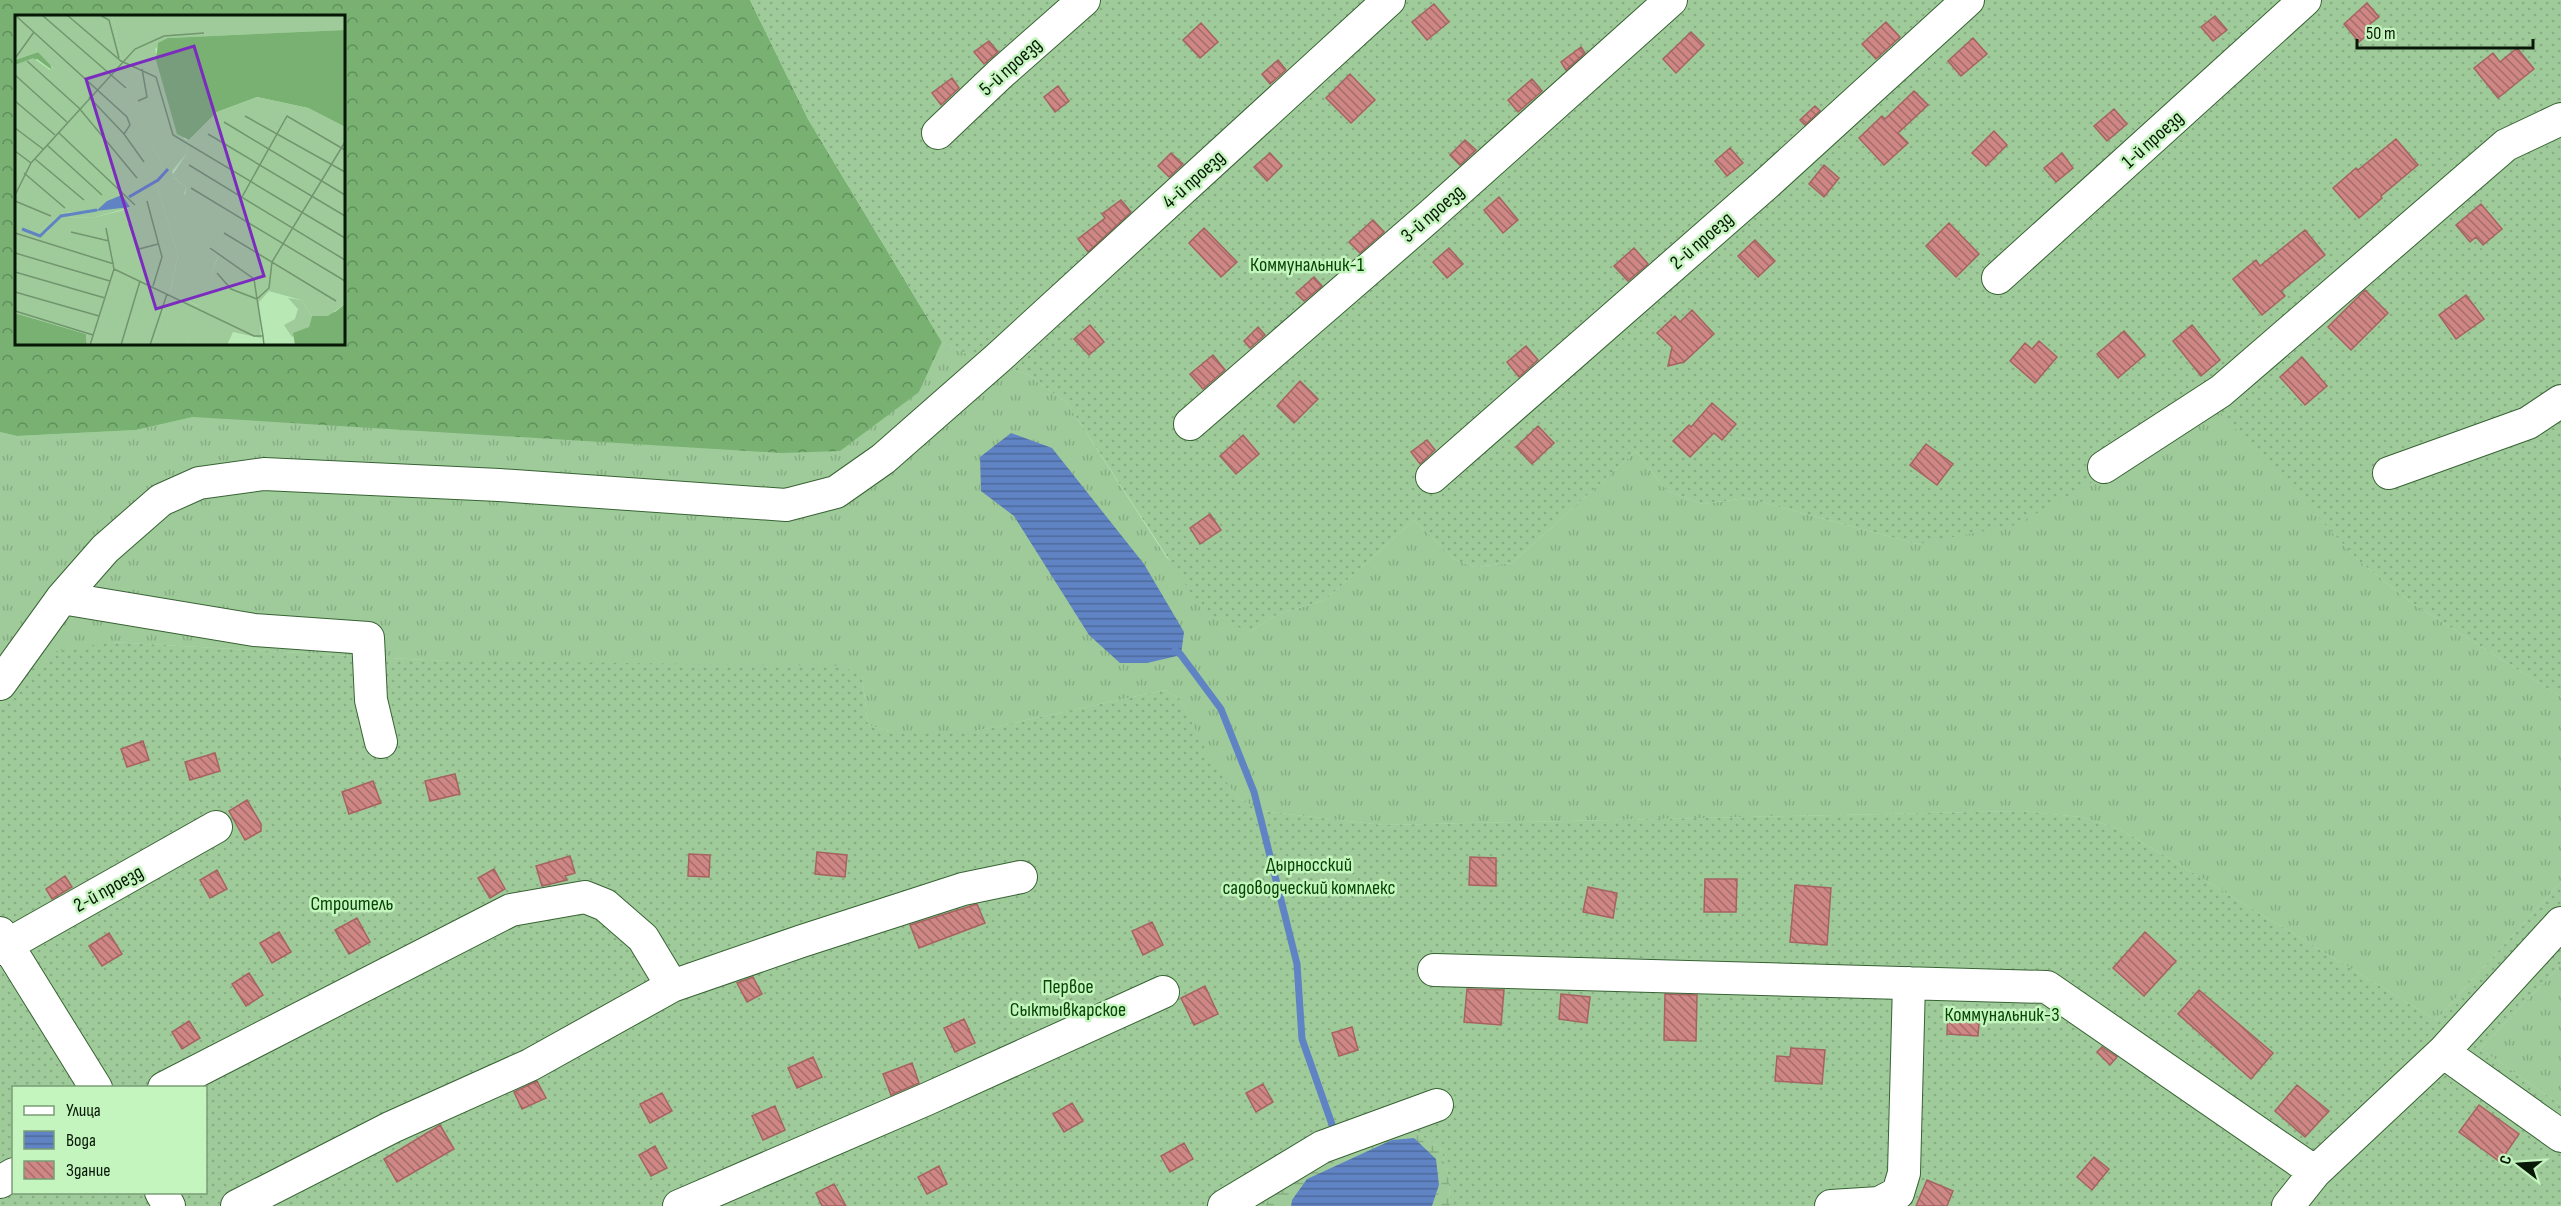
<svg xmlns="http://www.w3.org/2000/svg" width="2561" height="1206" font-family="'Sofia Sans Condensed',sans-serif">
  <style>
    .grass { fill: url(#grass-tufts) }
    .forest { fill: url(#forest-crowns); fill-rule: evenodd }
    .wetland { fill: url(#wetland-marsh) }
    .garden { fill: url(#garden-dots); fill-rule: evenodd }
    .water { fill: url(#water-rules) }
    .lines { fill: none; stroke-linecap: round; stroke-linejoin: round }
    .stream { stroke: #6083c4; stroke-width: 7 }
    .building { fill: url(#building-back-hatch); stroke: #a66361; stroke-width: 1.5 }
    .minor-casing { stroke: #386334; stroke-width: 34 }
    .minor { stroke: #fff; stroke-width: 32 }
    .labels { text-anchor: middle; stroke-width: 5; stroke-linejoin: round; paint-order: stroke }
    .street-label { font-size: 20px; fill: #071806; stroke: #c5f5bf }
    .park-label { font-size: 20px; fill: #054402; stroke: #c5f5bf }
    .inset-river { fill: none; stroke: #6083c4; stroke-width: 3 }
    .inset-road { fill: none; stroke: #71956e; stroke-width: 1.5 }
    .view { fill: #7b2cbf; fill-opacity: 0.15; stroke: #7b2cbf; stroke-width: 3 }
    .inset-edge { fill: none; stroke: #071806; stroke-width: 3 }
  </style>
  <defs>
    <pattern id="grass-tufts" width="24" height="20" patternUnits="userSpaceOnUse" patternTransform="scale(1.5)"><rect width="24" height="20" fill="#9fcb9a"/><path d="M3 7l-1-3M5 7V3M7 7l1-3M15 17l-1-3M17 17v-4M19 17l1-3" fill="none" stroke="#87ae83"/></pattern>
    <pattern id="forest-crowns" width="20" height="18" patternUnits="userSpaceOnUse" patternTransform="scale(1.5)"><rect width="20" height="18" fill="#78b172"/><path d="M2 6a3 3 0 1 1 6 0M12 15a3 3 0 1 1 6 0" fill="none" stroke="#608f5c"/></pattern>
    <pattern id="wetland-marsh" width="20" height="14" patternUnits="userSpaceOnUse" patternTransform="scale(1.5)"><rect width="20" height="14" fill="#9fcb9a"/><path d="M1 5h8M5 5V1M11 12h8M15 12V8" fill="none" stroke="#87ae83"/></pattern>
    <pattern id="garden-dots" width="8" height="8" patternUnits="userSpaceOnUse" patternTransform="scale(1.5)"><rect width="8" height="8" fill="#9fcb9a"/><path d="M2 2h.1M6 6h.1" fill="none" stroke="#87ae83" stroke-width="1.8" stroke-linecap="round"/></pattern>
    <pattern id="water-rules" width="6" height="5" patternUnits="userSpaceOnUse" patternTransform="scale(1.5)"><rect width="6" height="5" fill="#6083c4"/><path d="M0 2.5h6" fill="none" stroke="#4d6a9d"/></pattern>
    <pattern id="building-back-hatch" width="6" height="6" patternUnits="userSpaceOnUse" patternTransform="scale(1.5)"><rect width="6" height="6" fill="#ce8784"/><path d="M-1 5l2 2M0 0l6 6M5-1l2 2" fill="none" stroke="#a56d6a"/></pattern>
  </defs>
  <rect width="100%" height="100%" fill="#b8e8b3"/>
  <!-- grass -->
  <path class="grass" d="M942,342L984,362L1027,374L1067,403L1167,558L1250,632L1276,615L1325,600L1414,520L1454,559L1474,567L1512,563L1636,451L1667,491L1703,504L1747,498L1917,544L2219,410L2359,561L2409,601L2561,697V882L2436,1020L2120,829L2081,817L2021,811L1383,825L1262,811L1238,798L1212,763L1179,698L1165,690L976,731H889L868,725L862,676L425,660L111,642L20,677L0,706V432L17,436L136,430L193,417L919,392Z
    M2561,965V1105L2480,1049Z"/>
  <!-- forest -->
  <path class="forest" d="M0,0H750L808,119L942,342L919,392L840,451L782,453L193,417L136,430L17,436L0,432ZM16,16H344V344H16Z"/>
  <!-- wetland -->
  <path class="wetland" d="M1406,1125L1441,1149L1449,1178L1450,1206H1432L1439,1185L1292,1200L1291,1206H1265C1276,1173 1374,1139 1406,1125Z"/>
  <!-- garden -->
  <path class="garden" d="M750,0H2561V697L2409,601L2359,561L2219,411L2016,525L1917,544L1747,498L1703,504L1667,491L1636,451L1512,563L1474,567L1454,559L1414,520L1325,600L1276,615L1250,632L1204,613L1067,403L1027,374L984,362L942,342L808,119Z
    M111,642L425,660L842,666L862,676L868,725L889,731H976L1165,690L1179,698L1213,763L1238,798L1262,811L1383,825L2021,811L2081,817L2120,829L2436,1020L2561,882V965L2480,1049L2561,1105V1206H1450L1449,1178L1441,1149L1406,1125C1374,1139 1276,1173 1265,1206H0V706L20,677L59,651ZM14,1088H206V1192H14Z"/>
  <!-- water -->
  <path class="water" d="M1011,433L1052,448L1144,564L1184,632L1181,655L1147,663H1120L1089,635L1014,516L981,491L980,457Z
    M1414,1138L1436,1159L1439,1185L1432,1206H1291L1292,1200L1307,1179L1392,1140Z"/>
  <g class="lines">
    <!-- stream -->
    <path class="stream" d="M1175,650L1181,655L1221,709L1254,792L1297,964L1302,1039L1335,1133"/>
  </g>
  <!-- building -->
  <path class="building" d="M2367,3L2379,17L2370,24L2374,29L2359,42L2344,24Z
    M1434,4L1449,22L1427,40L1412,22Z
    M2215,16L2227,30L2213,41L2201,27Z
    M1886,22L1900,37L1876,59L1862,44Z
    M1201,23L1218,42L1200,58L1183,40Z
    M1691,32L1704,45L1676,73L1663,59Z
    M1973,38L1987,54L1961,76L1948,61Z
    M989,41L998,52L984,64L974,52Z
    M1581,47L1585,53L1566,70L1561,62Z
    M2517,48L2534,69L2498,98L2474,68L2493,53L2500,62Z
    M1278,60L1286,70L1270,84L1262,74Z
    M1350,74L1375,100L1351,123L1326,98Z
    M952,78L959,88L941,105L932,93Z
    M1532,79L1542,91L1518,112L1508,100Z
    M1058,86L1069,101L1055,112L1044,97Z
    M1914,91L1928,105L1898,133L1908,143L1884,165L1859,138L1882,116L1885,119Z
    M1815,106L1820,111L1805,125L1800,120Z
    M2114,109L2127,124L2107,141L2094,126Z
    M1994,131L2007,145L1986,166L1972,153Z
    M2396,139L2418,165L2381,196L2382,198L2359,218L2333,188L2356,168L2358,170Z
    M1465,140L1476,150L1460,165L1450,155Z
    M1730,148L1743,163L1727,176L1715,161Z
    M1171,153L1183,164L1169,177L1158,166Z
    M1270,153L1282,166L1267,181L1254,167Z
    M2062,153L2073,168L2056,182L2044,168Z
    M1824,165L1839,178L1824,197L1809,184Z
    M1499,197L1518,220L1503,233L1484,210Z
    M1121,200L1131,212L1088,252L1078,239L1105,218L1102,214Z
    M2481,204L2502,229L2483,245L2476,237L2470,242L2456,225Z
    M1373,220L1384,232L1360,253L1349,242Z
    M1949,223L1979,254L1956,277L1926,246Z
    M1204,228L1237,262L1221,277L1189,243Z
    M2305,230L2325,255L2281,291L2285,296L2262,315L2233,279L2256,260L2260,266Z
    M1755,240L1775,261L1758,277L1738,256Z
    M1449,248L1463,264L1447,278L1433,262Z
    M1634,248L1648,264L1628,281L1614,266Z
    M1314,277L1322,286L1304,301L1296,293Z
    M2365,290L2388,313L2351,350L2328,327Z
    M2466,295L2484,319L2456,339L2439,315Z
    M1692,310L1714,334L1684,362L1668,366L1672,347L1657,333L1675,316L1680,322Z
    M1090,325L1104,342L1089,355L1074,339Z
    M2192,325L2220,360L2201,376L2173,341Z
    M1258,327L1265,335L1250,348L1244,341Z
    M2124,331L2145,355L2118,378L2097,354Z
    M2039,341L2057,357L2035,383L2010,361L2025,343L2032,349Z
    M1526,346L1538,360L1519,377L1507,362Z
    M1213,355L1225,370L1203,389L1190,374Z
    M2302,357L2327,386L2305,405L2280,377Z
    M1300,381L1318,399L1294,423L1277,406Z
    M1712,403L1736,424L1722,440L1714,433L1690,457L1673,441L1689,425L1691,427Z
    M1538,426L1554,443L1532,464L1516,447Z
    M1243,435L1259,454L1236,474L1220,456Z
    M1427,440L1435,450L1420,464L1411,452Z
    M1926,444L1953,464L1937,485L1910,465Z
    M1210,514L1221,530L1200,544L1190,528Z
    M143,741L149,760L127,767L121,749Z
    M215,753L220,771L190,780L185,762Z
    M455,774L460,794L430,801L425,781Z
    M373,781L381,803L349,814L342,792Z
    M247,800L261,824V831L245,840L229,811Z
    M817,852L847,855L845,877L815,874Z
    M689,854L710,855L709,877L688,876Z
    M570,856L575,873L565,876L567,880L542,886L536,866Z
    M1470,857L1496,858V886L1469,885Z
    M494,869L505,889L490,898L478,878Z
    M217,870L227,889L210,898L200,880Z
    M65,876L72,887L52,899L46,889Z
    M1705,879H1737L1736,912H1704Z
    M1795,885L1831,888L1827,945L1790,942Z
    M1588,887L1617,893L1613,918L1583,912Z
    M977,904L985,923L919,948L910,925Z
    M357,918L370,942L349,954L335,930Z
    M1152,922L1163,945L1143,955L1132,931Z
    M279,932L291,952L272,963L260,943Z
    M2145,932L2176,961L2144,996L2113,968Z
    M109,933L122,954L102,966L89,946Z
    M249,973L263,995L246,1006L232,984Z
    M753,977L762,994L747,1002L737,983Z
    M1205,986L1218,1014L1194,1025L1181,998Z
    M1467,989L1504,990L1501,1025L1464,1022Z
    M2199,990L2273,1053L2251,1079L2178,1014Z
    M1561,994L1590,997L1587,1023L1559,1019Z
    M1665,994L1697,995L1696,1041L1664,1040Z
    M1948,1009L1980,1011L1978,1036L1947,1034Z
    M964,1019L975,1043L955,1052L944,1028Z
    M189,1021L200,1038L182,1049L172,1032Z
    M1352,1027L1358,1050L1339,1056L1332,1033Z
    M2102,1047L2117,1057L2110,1065L2097,1052Z
    M1791,1048L1825,1050L1822,1084L1775,1081L1777,1056L1790,1057Z
    M813,1057L822,1077L797,1088L788,1068Z
    M912,1063L919,1083L891,1095L883,1074Z
    M537,1081L546,1098L522,1109L514,1092Z
    M1263,1084L1273,1102L1256,1112L1246,1093Z
    M2297,1085L2329,1111L2305,1137L2275,1111Z
    M662,1093L672,1111L650,1123L640,1104Z
    M1072,1103L1083,1121L1064,1132L1053,1114Z
    M2479,1105L2519,1134L2500,1162L2459,1132Z
    M775,1106L785,1130L763,1140L752,1116Z
    M440,1125L454,1149L397,1182L384,1159Z
    M1184,1143L1193,1159L1170,1172L1161,1156Z
    M655,1146L667,1168L651,1176L639,1155Z
    M2094,1157L2109,1169L2092,1190L2077,1177Z
    M939,1166L947,1184L927,1194L918,1177Z
    M1927,1180L1953,1191L1947,1206H1916Z
    M834,1184L846,1206H822L816,1193Z"/>
  <g class="lines">
    <!-- minor casing -->
    <g class="minor-casing">
      <path id="minor" d="M938,133L1000,74L1084,0
        M1998,278L2305,0
        M1190,424L1431,215L1671,0
        M2104,467L2221,391L2506,145L2561,119
        M2389,473L2528,423L2561,401
        M1432,477L1765,185L1968,0
        M62,598L254,630L368,638L371,700L381,742
        M0,684L62,598L105,549L161,500L199,483L264,474L499,485L786,505L836,492L883,459L998,358L1389,0
        M0,933L96,1088
        M0,949L216,827
        M1434,970L2047,987L2315,1172
        M2443,1052L2561,1136
        M164,1088L511,910L585,897L605,905L643,938L672,986
        M0,1182L14,1174
        M161,1192L169,1206
        M237,1206L392,1127L530,1065L672,986L802,941L963,889L1021,877
        M679,1206L927,1099L1163,992
        M1224,1206L1322,1147L1437,1105
        M1831,1206L1879,1203L1898,1193L1904,1173L1909,983
        M2288,1206L2315,1172L2443,1052L2561,923"/>
    </g>
    <!-- minor -->
    <use href="#minor" class="minor"/>
  </g>
  <g class="labels">
    <!-- street labels -->
    <g class="street-label">
      <text transform="translate(1010 66) rotate(-42)" y="7">5-й проезд</text>
      <text transform="translate(2152 139) rotate(-42)" y="7">1-й проезд</text>
      <text transform="translate(1193 179) rotate(-42)" y="7">4-й проезд</text>
      <text transform="translate(1432 213) rotate(-41)" y="7">3-й проезд</text>
      <text transform="translate(1701 240) rotate(-41)" y="7">2-й проезд</text>
      <text transform="translate(108 888) rotate(-29)" y="7">2-й проезд</text>
    </g>
    <!-- park labels -->
    <g class="park-label">
      <text x="1307" y="271">Коммунальник-1</text>
      <text x="1309" y="871">Дырносский<tspan x="1309" dy="23">садоводческий комплекс</tspan></text>
      <text x="352" y="910">Строитель</text>
      <text x="1068" y="993">Первое<tspan x="1068" dy="23">Сыктывкарское</tspan></text>
      <text x="2002" y="1021">Коммунальник-3</text>
    </g>
  </g>
  <!-- overview -->
  <g transform="translate(15 15)">
    <rect width="330" height="330" fill="#b8e8b3"/>
    <path d="M97,0H330V15L153,23L140,34L169,124L174,125L172,138L157,156L159,163L171,172L169,179L184,190L183,218L203,241L184,291L155,278L163,240L141,167L149,155L138,131L125,59L107,46ZM153,282L182,297L172,330H138ZM273,283L286,285L297,301L294,312L277,322L269,310L280,304L283,294Z" fill="#9fcb9a"/>
    <path d="M330,15V112L293,93L242,82L202,97L174,125L162,119L141,45L143,28L153,23ZM23,37L35,47L37,55L22,44L0,50V45ZM330,289V330H280L278,318L294,312L297,301L320,297ZM0,298L71,319L72,330H0Z" fill="#78b172"/>
    <path d="M105,178L117,188L116,192L77,203L55,202L28,219L22,218L49,197L69,199Z" fill="#9fcb9a"/>
    <path d="M0,0H97L107,46L125,59L143,125L138,131L149,155L141,167L163,240L155,277L183,291L203,242L183,218V190L170,182L171,172L157,161L172,138L174,125L202,97L242,82L293,93L330,112V289L313,301H297L286,285L254,276L244,287L246,323L218,317L212,330H172L181,297L153,283L138,330H72L71,319L0,298V50L18,43L35,55L38,53L23,37L0,45ZM105,178L117,188L113,194L77,203L50,202L31,218H22L49,197L72,198Z" fill="#9fcb9a" fill-rule="evenodd"/>
    <path d="M107,180L115,192L81,196L92,186Z" fill="#6083c4"/>
    <path class="inset-river" d="M114,182L143,165L153,154M7,214L25,221L46,201L82,195"/>
    <path class="inset-road" d="M0,0L112,102L115,110L109,119M27,0L111,73M52,0L106,46L141,62L158,120L330,223M85,0L94,5L104,43M1,42L19,17M12,46L64,93L122,163M0,60L52,107M74,82L109,119L129,147M0,86L40,120M123,86L132,82L127,54M230,101L330,157M209,107L330,180M0,113L28,134M43,117L120,190M193,119L330,201M32,130L87,180M0,136L16,148M20,144L69,185M174,150L330,245M9,158L50,193M176,173L330,266M0,180L16,148L120,34L149,21L189,18M227,182L272,101L330,135M0,186L36,201M132,186L147,242L138,271M114,209L124,234L143,229M56,217L94,226M0,218L99,249M209,218L321,286M195,233L239,264L242,284L216,274L202,258M0,238L95,266M99,254L239,321H248L249,330M0,257L90,283M0,277L84,301M0,296L78,320M248,321L242,284L254,273L257,247L330,127M75,330L99,254L91,213M106,330L125,266M135,330L152,279"/>
    <path class="view" d="M179,31L249,261L141,294L71,64Z"/>
    <rect width="330" height="330" class="inset-edge"/>
  </g>
  <!-- legend -->
  <rect x="12" y="1086" width="195" height="108" fill="#c5f5bf" stroke="#799d75" stroke-width="1.5"/>
  <rect x="24" y="1106" width="30" height="9" fill="#ffffff" stroke="#799d75" stroke-width="1.5"/>
  <text x="66" y="1116" font-size="18" fill="#071806">Улица</text>
  <rect x="24" y="1131" width="30" height="18" fill="url(#water-rules)" stroke="#799d75" stroke-width="1.5"/>
  <text x="66" y="1146" font-size="18" fill="#071806">Вода</text>
  <rect x="24" y="1161" width="30" height="18" fill="url(#building-back-hatch)" stroke="#799d75" stroke-width="1.5"/>
  <text x="66" y="1176" font-size="18" fill="#071806">Здание</text>
  <!-- north arrow -->
  <g transform="translate(2519 1164) rotate(287)" stroke="#c5f5bf" stroke-width="4.5" paint-order="stroke">
  <path d="M0-4.5L10 22L0 15L-10 22Z" fill="#071806"/>
  <text y="-9" font-size="16" font-weight="bold" text-anchor="middle" fill="#071806">С</text>
  </g>
  <!-- scale -->
  <path d="M2357 39v9h176v-9" fill="none" stroke="#071806" stroke-width="3"/>
  <text x="2366" y="39" font-size="18" fill="#071806" stroke="#c5f5bf" stroke-width="4.5" paint-order="stroke">50 m</text>
</svg>
